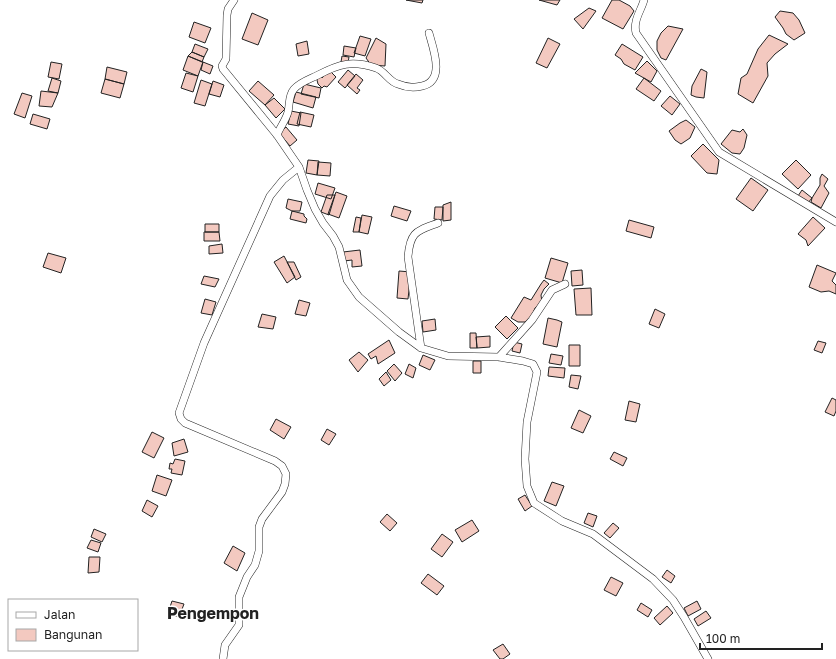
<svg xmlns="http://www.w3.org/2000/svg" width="836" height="659" font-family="'Golos Text',sans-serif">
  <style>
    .building { fill: #f3c9c0; stroke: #222 }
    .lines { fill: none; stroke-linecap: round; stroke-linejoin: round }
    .street-casing { stroke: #222; stroke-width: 8 }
    .street { stroke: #fff; stroke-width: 7 }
    .labels { text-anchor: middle; stroke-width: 3; stroke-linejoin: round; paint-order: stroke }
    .quarter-label { font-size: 16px; font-weight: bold; fill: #222; stroke: #fff }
  </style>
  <rect width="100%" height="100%" fill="#fff"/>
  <!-- building -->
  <path class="building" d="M406,0H423L422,3Z
    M539,0H560L557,5Z
    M612,0H619L630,6L634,11L623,29L602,18Z
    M589,8L596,11L583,29L574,19Z
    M780,11L793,13L799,20L805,33L794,40L786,34L783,28L775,17Z
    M252,13L268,20L258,45L242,39Z
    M194,22L211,28L205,43L189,37Z
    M668,26L683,29L666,60L661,58L657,50V41L661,33Z
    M769,35L788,44L775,54L767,63L768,76L753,103L738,94L741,78L747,74L758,49Z
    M360,36L371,39L365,56L354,53Z
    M376,38L386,44L385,66L371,65L366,58Z
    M548,38L560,44L547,68L536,63Z
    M307,41L309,54L298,56L296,44Z
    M195,44L208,49L204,57L192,52Z
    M622,44L643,57L635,70L624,64L621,59L615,55Z
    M344,46L356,48L354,57L343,55Z
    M192,52L204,57L202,62L188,56Z
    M188,56L203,62L198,76L183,70Z
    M342,56L349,57L348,63L341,62Z
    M647,61L657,71L651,82L635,73Z
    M51,62L62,64L59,79L48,77Z
    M203,62L213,66L210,74L201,70Z
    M107,67L127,72L124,84L105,79Z
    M701,69L707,72L704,98L696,97L691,95L692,86Z
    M329,70L336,77L327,87L324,86L322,88L318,84L317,80L321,76L322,78Z
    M348,70L355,76L345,88L338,82Z
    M186,73L198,76L193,92L181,88Z
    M356,74L363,80L357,88L360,90L357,94L347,85Z
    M52,78L61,81L58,93L48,91Z
    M644,78L661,91L654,101L636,89Z
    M105,79L124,84L120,98L101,93Z
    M201,80L212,84L205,106L194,103Z
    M213,81L224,85L220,97L209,94Z
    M258,81L274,95L265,105L249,91Z
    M304,84L321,88L319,98L301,94Z
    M41,91L58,93L52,107L39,106Z
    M296,92L316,97L313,108L293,102Z
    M22,93L32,96L25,118L14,114Z
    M670,96L680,104L672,115L661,106Z
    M274,98L285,109L276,118L265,105Z
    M291,111L301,113L299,126L288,124Z
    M300,112L314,115L311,127L297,124Z
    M33,114L50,119L47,129L30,124Z
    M686,120L695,127L690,138L681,144L675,140L669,131L680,123Z
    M286,127L297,140L290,146L279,133Z
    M743,129L747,135L744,148L740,154L732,153L721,144L732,130L740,132Z
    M703,144L719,160L717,174L707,173L691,156Z
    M308,160L319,161L317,175L306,173Z
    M796,160L811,175L798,189L782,174Z
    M318,162L331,163L330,176L317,175Z
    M822,174L828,179L824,186L829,193L821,208L811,202L812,198L820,185V178Z
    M751,178L768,190L753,211L736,199Z
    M318,183L335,188L331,199L315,194Z
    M802,190L812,198L807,204L798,196Z
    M336,192L347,196L339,218L328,214Z
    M327,195H335L329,215L321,212Z
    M288,199L302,202L300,211H292L286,208Z
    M451,202V220L443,221V205Z
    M394,206L411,211L407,221L391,216Z
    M435,207H443L442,220L434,219Z
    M292,211L304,214V216L307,219L306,223L290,219Z
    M362,215L372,217L368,234L359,232Z
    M356,217L361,218L359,232H353Z
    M813,217L825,228L808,246L806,240L798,234Z
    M629,220L654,227L651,238L626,231Z
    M205,224H219V232H205Z
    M204,232H219L220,241H204Z
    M222,244L223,253L209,254V246Z
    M360,250L362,266L352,267V260L344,261L343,252Z
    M48,253L66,258L61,273L43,267Z
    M284,256L295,277L287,283L274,262Z
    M551,258L568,263L562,283L545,278Z
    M287,262H294L301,277L296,280Z
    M817,265L836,273L832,281L836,285V294L829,291L821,292L809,287Z
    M582,270L583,285L572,286L571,271Z
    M399,271L411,272L408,299L397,298Z
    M204,276L219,279L215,287L201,284Z
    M544,280L549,284L544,289L541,295L542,303L535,308L531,318L525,322H518L511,318L524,297L531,300L541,284Z
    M591,288L592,315H576L574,289Z
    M205,299L216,302L212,315L201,313Z
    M299,300L310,303L306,316L295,314Z
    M655,309L665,314L659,328L649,324Z
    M262,314L276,317L273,329L258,327Z
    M506,316L518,328L507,339L495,327Z
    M548,318L557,320L562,322L557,347L543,344Z
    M435,319L436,330L423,332L422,321Z
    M470,333H476L477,348H470Z
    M490,336V347L477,348L476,337Z
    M389,340L395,353L378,364L376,356L371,359L368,354Z
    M818,341L826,343L822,353L814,350Z
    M514,342L522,344L520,353L512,351Z
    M569,345H580V366H569Z
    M359,352L368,360L358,372L349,360Z
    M551,354L563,356L561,365L549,363Z
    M423,355L435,360L430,370L419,365Z
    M473,361H481V373H473Z
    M394,364L402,373L395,381L387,371Z
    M409,364L416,368L413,378L405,374Z
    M549,367L565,368L564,378L548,376Z
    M386,372L391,380L384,386L379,379Z
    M571,375L581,376L578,389L569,387Z
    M832,398L836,400V411L834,416L825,412Z
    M629,401L640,404L636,422L625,420Z
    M579,410L591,416L583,433L571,428Z
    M276,419L291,427L284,439L270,430Z
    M327,429L336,434L329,445L321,440Z
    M152,432L164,438L154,458L142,452Z
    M184,439L188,452L174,456L172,443Z
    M614,452L627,458L623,466L610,459Z
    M175,459L185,461L182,475L171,473L172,469H169L170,463L173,464Z
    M157,475L172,480L166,496L152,491Z
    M552,482L564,486L556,506L544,501Z
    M525,495L532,506L525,511L518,499Z
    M147,500L158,506L152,517L142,511Z
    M588,513L597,516L593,527L584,523Z
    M387,514L397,523L390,531L380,522Z
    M472,520L479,531L462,542L455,530Z
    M613,523L619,528L610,538L604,533Z
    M94,529L106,534L102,542L91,537Z
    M442,534L453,542L442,557L431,549Z
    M91,540L101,543L98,552L87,548Z
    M233,546L245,553L237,571L224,563Z
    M89,557H100L99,572L88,573Z
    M667,570L675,576L671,583L662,577Z
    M428,574L444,586L437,595L421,583Z
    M611,577L623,583L616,596L604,590Z
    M172,601L184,604L179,617L168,613Z
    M697,601L701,609L688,616L684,608Z
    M641,603L652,610L648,617L637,610Z
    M667,606L673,613L660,625L654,618Z
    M706,611L711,618L698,626L694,619Z
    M503,644L510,654L503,659H500L493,650Z"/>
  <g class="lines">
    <!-- street casing -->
    <g class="street-casing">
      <path id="street" d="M234,0L228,9L227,15L226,59L222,66L223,69L277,135L299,167L307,190L315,209L323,223L333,236L339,247L347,280L359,297L399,332L421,348L448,356L499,357L523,361L533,364L537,372L527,422L525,459L527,486L534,503L562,521L593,534L653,579L673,600L684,617L708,659
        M644,0C641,11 633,20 636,33L719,152L836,222
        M277,135C280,127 286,120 288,112C290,104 288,96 294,89C300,82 310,79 318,75C339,64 352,60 376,68C385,71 389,82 398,84C405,87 414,88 422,86C446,81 433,48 429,33
        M421,348L408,257C410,231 417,231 438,223
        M499,357L532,320L552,290L565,284
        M223,659L225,645L239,625V597L247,577L255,565L259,551V527L262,519L282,492L285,484L286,474L282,466L275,461L185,423L181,419L179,413L204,343L270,196L283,180L299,167"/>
    </g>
    <!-- street -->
    <use href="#street" class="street"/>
  </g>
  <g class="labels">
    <!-- quarter labels -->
    <g class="quarter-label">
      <text x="213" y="619">Pengempon</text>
    </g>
  </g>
  <!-- legend -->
  <rect x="8" y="599" width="130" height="52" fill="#ffffff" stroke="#a7a7a7"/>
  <rect x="16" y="612" width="20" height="6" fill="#ffffff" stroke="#a7a7a7"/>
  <text x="44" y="619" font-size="12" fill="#222222">Jalan</text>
  <rect x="16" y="629" width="20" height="12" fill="#f3c9c0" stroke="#a7a7a7"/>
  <text x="44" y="639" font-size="12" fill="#222222">Bangunan</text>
  <!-- scale -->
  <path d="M700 643v6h122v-6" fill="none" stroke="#222222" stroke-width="2"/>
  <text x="706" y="643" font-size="12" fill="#222222" stroke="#ffffff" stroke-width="3" paint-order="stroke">100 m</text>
</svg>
